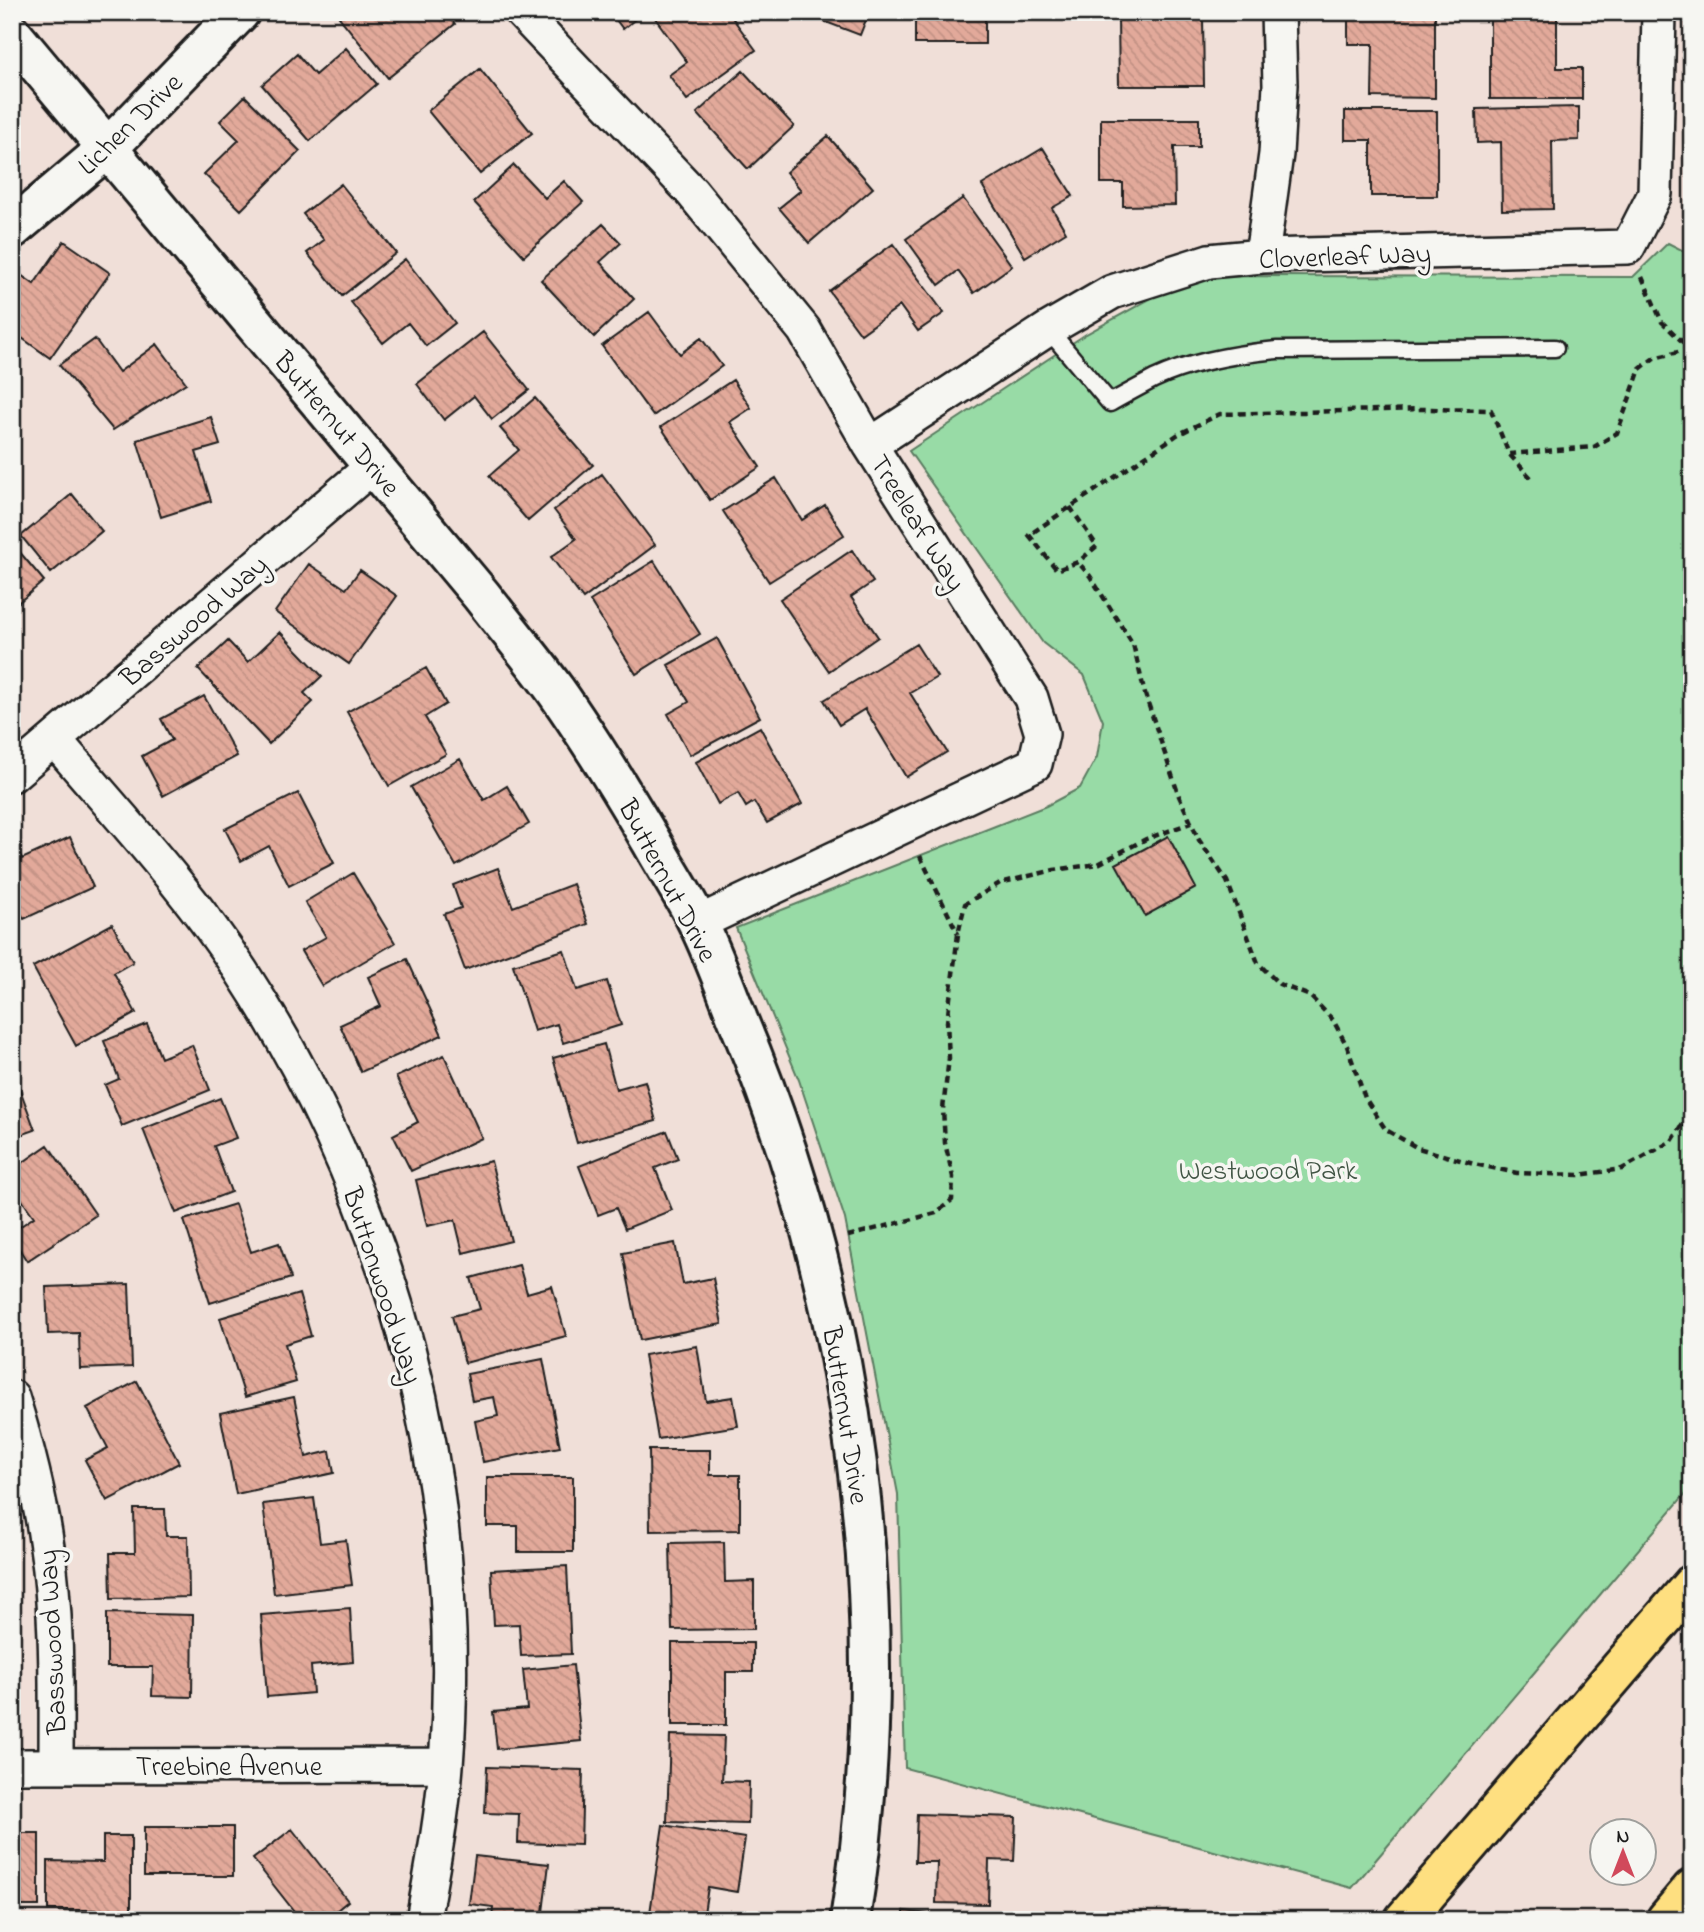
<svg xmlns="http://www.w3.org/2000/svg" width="1704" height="1932" font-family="'Indie Flower',sans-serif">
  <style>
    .park { fill: #98dba6; stroke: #5a7c61; stroke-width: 2 }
    .building { fill: url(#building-back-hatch); stroke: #1c1c1c; stroke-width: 2 }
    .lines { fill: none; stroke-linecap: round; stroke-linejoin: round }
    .lane-casing { stroke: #1c1c1c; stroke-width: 21 }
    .street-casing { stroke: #1c1c1c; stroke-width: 38 }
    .secondary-casing { stroke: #1c1c1c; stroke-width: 44 }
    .highway-casing { stroke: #1c1c1c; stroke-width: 44 }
    .path { stroke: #1c1c1c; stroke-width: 4.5; stroke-dasharray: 7 5; stroke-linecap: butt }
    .lane { stroke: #f6f6f2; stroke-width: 16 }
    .street { stroke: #f6f6f2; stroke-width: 33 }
    .secondary { stroke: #f6f6f2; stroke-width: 38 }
    .highway { stroke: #fedf80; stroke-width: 38 }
    .labels { text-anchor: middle; stroke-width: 7; stroke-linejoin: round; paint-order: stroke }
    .street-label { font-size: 28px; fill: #1c1c1c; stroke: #f6f6f2 }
    .park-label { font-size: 28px; fill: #415545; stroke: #f6f6f2 }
  </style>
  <defs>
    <pattern id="building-back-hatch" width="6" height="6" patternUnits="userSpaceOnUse" patternTransform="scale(1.75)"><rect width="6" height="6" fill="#e2a99a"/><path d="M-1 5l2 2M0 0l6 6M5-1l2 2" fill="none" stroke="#c19184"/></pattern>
  </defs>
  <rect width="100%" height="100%" fill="#f0dfd8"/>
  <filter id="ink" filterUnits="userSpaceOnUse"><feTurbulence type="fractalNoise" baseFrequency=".0143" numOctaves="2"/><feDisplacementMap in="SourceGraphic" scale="14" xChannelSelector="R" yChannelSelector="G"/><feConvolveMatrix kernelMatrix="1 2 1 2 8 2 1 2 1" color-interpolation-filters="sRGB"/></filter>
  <g filter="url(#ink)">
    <!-- park -->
    <path class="park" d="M1668,243L1692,255V1486L1352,1888L905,1768L898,1494L845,1219L799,1080L736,928L1046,806L1080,788L1097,757L1103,721L1084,675L1043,643L909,451L1086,334L1166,290L1215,276L1633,277Z"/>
    <!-- building -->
    <path class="building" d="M345,12H446L455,24L388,78L339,17Z
      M610,12H644L623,29Z
      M662,12H728L756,50L687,100L669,75L687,62L655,18Z
      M826,12H869L860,35L823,21Z
      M915,12H985V44H915Z
      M1348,13L1435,14V98L1372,97L1373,44H1348Z
      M1490,13H1557V68H1582V99H1490Z
      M1203,17L1204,86H1119L1118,18Z
      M346,48L377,84L310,141L262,85L297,54L315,75Z
      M480,69L532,133L480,174L428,111Z
      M743,71L794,126L748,169L697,113Z
      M245,96L300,151L241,210L204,174L239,140L220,121Z
      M1579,107V140L1552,141L1553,209L1502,210L1501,142L1477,143L1476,109Z
      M1345,111H1437V196H1371V140H1345Z
      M1101,119H1199V147H1174L1175,205L1123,206V183H1101Z
      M828,136L873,188L809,243L779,208L801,190L786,172Z
      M1043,148L1073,196L1052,208L1066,232L1025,257L982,185Z
      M514,165L545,198L564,181L583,202L524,256L474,202Z
      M341,184L396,253L342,296L307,253L324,240L303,214Z
      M963,198L1012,266L974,293L958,271L939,285L906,239Z
      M603,224L621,243L600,262L634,299L594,337L541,280Z
      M64,241L110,273L50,358L12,331V269L34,284Z
      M893,244L944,313L918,331L900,306L861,334L829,291Z
      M405,259L455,323L426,346L408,323L383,343L351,302Z
      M649,312L680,354L701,338L722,366L653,416L602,346Z
      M483,332L529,390L492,419L474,396L444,420L417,384Z
      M95,339L119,372L157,344L186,383L113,430L59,365Z
      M733,380L751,408L730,422L760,467L710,500L661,427Z
      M535,398L593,465L528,521L489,476L519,450L500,428Z
      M211,417L220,445L196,452L211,501L161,517L137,440Z
      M602,474L655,545L583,599L551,557L576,539L554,510Z
      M776,478L802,520L825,505L844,535L769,582L723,511Z
      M72,494L102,531L51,573L21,536Z
      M13,544L44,581L12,608V545Z
      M852,550L873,582L851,597L878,637L829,671L780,599Z
      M654,561L700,634L636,674L590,601Z
      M309,564L346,589L360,570L397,596L349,664L275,612Z
      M280,632L322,676L304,693L313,702L269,744L198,669L228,641L248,662Z
      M717,638L760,717L690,755L668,714L689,702L668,665Z
      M916,644L937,677L910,693L947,752L906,777L865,709L839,725L824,700Z
      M426,668L446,704L425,717L446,754L389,786L347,712Z
      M204,696L237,756L163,796L142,756L172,740L161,719Z
      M760,727L802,804L767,823L754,802L746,807L738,793L718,804L696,762Z
      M460,759L484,800L507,786L529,824L456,866L411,787Z
      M298,793L334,863L289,886L269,846L241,861L225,829Z
      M1168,836L1196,888L1145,916L1116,864Z
      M12,837L22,859L70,837L93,887L24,919L12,898Z
      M498,868L513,907L573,884L588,924L465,970L444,914L461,908L453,885Z
      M353,873L395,943L322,986L301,951L326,937L305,902Z
      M112,924L133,962L114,973L136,1013L76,1046L33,967Z
      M564,950L577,990L607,981L621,1025L563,1043L557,1024L534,1031L513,965Z
      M407,959L442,1035L361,1072L340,1025L381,1006L368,977Z
      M147,1024L161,1058L192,1045L210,1090L122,1126L105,1085L119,1079L104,1041Z
      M604,1044L616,1089L645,1081L656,1121L577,1143L553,1058Z
      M444,1055L482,1138L411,1171L393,1135L418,1122L396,1077Z
      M12,1068L35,1130L12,1138Z
      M220,1098L236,1138L214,1146L231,1192L176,1213L143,1129Z
      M667,1131L678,1159L655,1168L672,1210L625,1229L616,1208L598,1215L579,1166Z
      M48,1145L96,1215L27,1261L12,1238V1232L34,1217L12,1186V1170Z
      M491,1161L511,1241L463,1253L455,1220L427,1226L416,1180Z
      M235,1204L251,1252L279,1243L291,1278L210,1303L184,1220Z
      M675,1243L683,1284L713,1278L722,1324L640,1340L623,1253Z
      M519,1265L527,1293L552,1286L566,1336L465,1363L452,1316L480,1309L471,1278Z
      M129,1284L132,1367L80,1369L79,1333L48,1334L46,1287Z
      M299,1294L311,1336L285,1344L296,1382L245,1397L220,1318Z
      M697,1346L706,1401L733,1397L738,1426L658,1439L644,1355Z
      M543,1359L560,1447L483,1462L475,1421L498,1416L494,1397L472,1401L467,1374Z
      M137,1381L179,1463L107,1501L85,1460L108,1448L87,1408Z
      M294,1397L306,1457L330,1451L334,1473L236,1494L220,1413Z
      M649,1450H710V1475H740V1530L650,1531Z
      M487,1477H573V1552H518V1526H487Z
      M314,1498L320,1543L346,1540L352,1585L274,1594L263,1504Z
      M134,1509H165L166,1536H188L189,1597L111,1599L110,1553H135Z
      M724,1542L725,1582L754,1581V1629L672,1630L670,1543Z
      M567,1566L571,1654L521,1656L519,1624L494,1625L491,1570Z
      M350,1608L353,1662L311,1666L313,1693L267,1697L261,1615Z
      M107,1613L193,1615L192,1697L152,1696L153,1667H107Z
      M672,1643H753V1672H726V1725H672Z
      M573,1665L581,1741L497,1749L493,1712L527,1709L523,1670Z
      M670,1735L724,1736L722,1781L749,1782L748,1824L667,1822Z
      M487,1767L583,1770L581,1845L518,1843L519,1814L485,1813Z
      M917,1814L1016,1817L1014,1861L989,1860L988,1904L936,1903L937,1862H915Z
      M663,1825L745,1838L737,1892L708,1887L703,1920L650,1913Z
      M144,1827H233V1876H144Z
      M292,1829L348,1901L325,1920H301L253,1859Z
      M12,1833H39V1906H12Z
      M103,1836H131V1920H96V1910H48V1861L103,1862Z
      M475,1856L549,1864L542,1920H492L493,1907L469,1904Z
      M904,1911L979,1920H904Z"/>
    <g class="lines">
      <!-- lane casing -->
      <g class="lane-casing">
        <path id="lane" d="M1048,329L1110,403C1124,395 1139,387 1154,379C1192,361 1236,354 1277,350L1555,348"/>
      </g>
      <!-- street casing -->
      <g class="street-casing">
        <path id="street" d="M521,12L691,191L804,330L870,445L1031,698L1042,734L1035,764L698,923
          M1262,256L1276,154L1280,85L1278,12
          M870,445L1048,329L1112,292L1209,261L1262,256L1628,247L1655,194L1659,12
          M54,739C118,815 187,888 241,971C394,1206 467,1486 446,1766C442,1818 432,1869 423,1920
          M12,775L373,466
          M12,1397C27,1446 40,1496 47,1547C58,1619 56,1693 56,1765
          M12,1766L446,1765"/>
      </g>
      <!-- secondary casing -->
      <g class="secondary-casing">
        <path id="secondary" d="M12,34L481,595C506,627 532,658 556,691C590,739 621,790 651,841C666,868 683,894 697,921C713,953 725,987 738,1020C856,1301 899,1617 850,1920
          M12,229L108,148L240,12"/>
      </g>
      <!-- highway casing -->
      <g class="highway-casing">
        <path id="highway" d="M1404,1920L1692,1585
          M1666,1920L1692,1889"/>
      </g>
      <!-- path -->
      <path class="path" d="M1642,277L1662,322L1691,350
        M1690,349L1654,358L1640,369L1617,433L1594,447L1509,454L1491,410L1423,409L1220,414L1177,435L1029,535L1057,570L1078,562L1090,576L1133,644L1145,694L1179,796L1199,840L1227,881L1258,963L1279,984L1310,996L1333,1020L1347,1046L1365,1098L1386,1130L1418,1148L1474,1164L1517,1173L1579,1175L1622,1169L1672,1141L1692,1110
        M1510,455L1533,480
        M1070,507L1097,546L1078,562
        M920,856L958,934
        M848,1236L936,1213L952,1200L953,1177L945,1143L943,1109L949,1058L947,1022L958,934L965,904L1000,883L1054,870L1098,864L1146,839L1191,823"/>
      <!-- lane -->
      <use href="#lane" class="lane"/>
      <!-- street -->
      <use href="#street" class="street"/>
      <!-- secondary -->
      <use href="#secondary" class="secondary"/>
      <!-- highway -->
      <use href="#highway" class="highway"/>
    </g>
  </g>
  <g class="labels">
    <!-- street labels -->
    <g class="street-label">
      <text transform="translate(129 123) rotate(-44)" y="10">Lichen Drive</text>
      <text transform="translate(1345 255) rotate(-2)" y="10">Cloverleaf Way</text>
      <text transform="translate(338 423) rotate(50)" y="10">Butternut Drive</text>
      <text transform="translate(919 522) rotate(58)" y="10">Treeleaf Way</text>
      <text transform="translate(193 620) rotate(-41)" y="10">Basswood Way</text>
      <text transform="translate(669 880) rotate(62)" y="10">Butternut Drive</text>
      <text transform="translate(384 1285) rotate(72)" y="10">Buttonwood Way</text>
      <text transform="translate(847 1415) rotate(81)" y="10">Butternut Drive</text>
      <text transform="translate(51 1642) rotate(-93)" y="10">Basswood Way</text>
      <text x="229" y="1775">Treebine Avenue</text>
    </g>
    <!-- park labels -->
    <g class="park-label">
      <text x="1268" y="1179">Westwood Park</text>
    </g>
  </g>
  <!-- margin -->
  <rect width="1704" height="1932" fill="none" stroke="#f6f6f2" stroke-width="42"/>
  <rect x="21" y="21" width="1662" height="1890" fill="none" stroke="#1c1c1c" stroke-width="2.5" filter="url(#ink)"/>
  <!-- north arrow -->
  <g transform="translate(1623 1852)"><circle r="33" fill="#f6f6f2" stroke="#9f9f9c" stroke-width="2"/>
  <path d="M0-5L12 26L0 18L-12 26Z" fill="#d1495b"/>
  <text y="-10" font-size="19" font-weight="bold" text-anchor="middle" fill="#1c1c1c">N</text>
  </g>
</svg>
